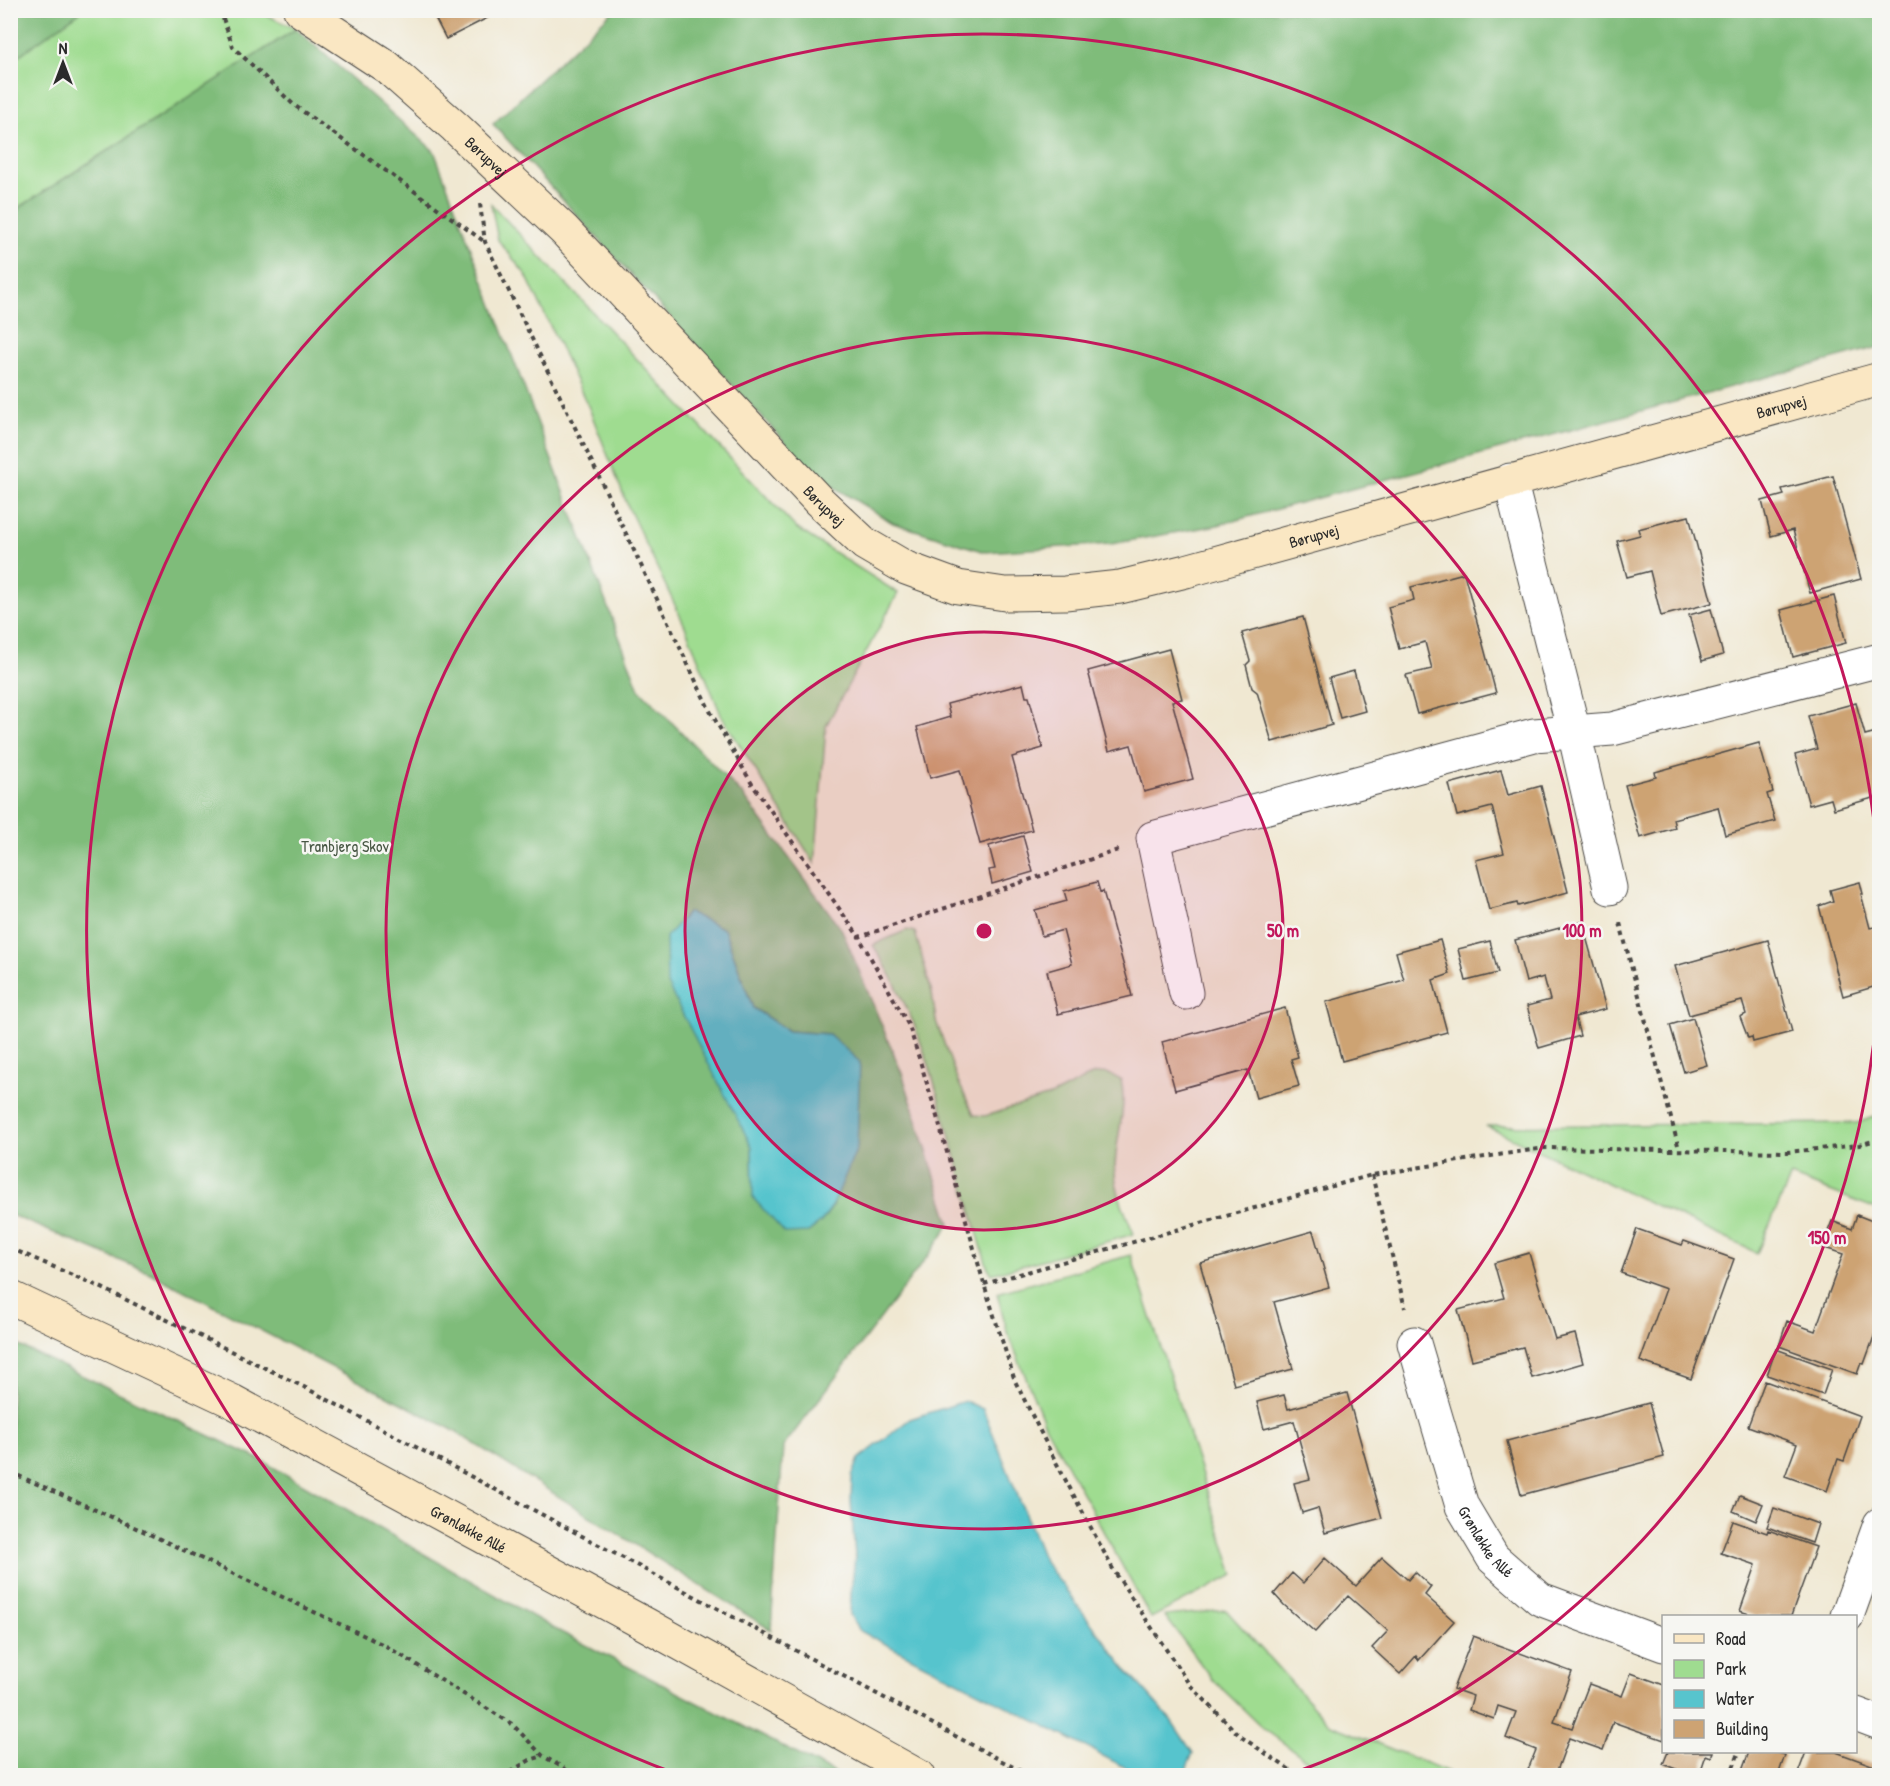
<svg xmlns="http://www.w3.org/2000/svg" width="1890" height="1786" font-family="'Patrick Hand',sans-serif">
  <style>
    .green { fill: #9fdc90; stroke: #65845e; stroke-width: 1.5 }
    .forest { fill: #7fbc7a; stroke: #557452; stroke-width: 1.5; fill-rule: evenodd }
    .water { fill: #57c4cd; stroke: #41787c; stroke-width: 1.5 }
    .building { fill: #cda373 }
    .lines { fill: none; stroke-linecap: round; stroke-linejoin: round }
    .street-casing { stroke: #494744; stroke-width: 35 }
    .secondary-casing { stroke: #494744; stroke-width: 35 }
    .path { stroke: #494744; stroke-width: 4; stroke-dasharray: 4.5 4.5; stroke-linecap: butt }
    .street { stroke: #fff; stroke-width: 33 }
    .secondary { stroke: #fae7c3; stroke-width: 33 }
    .ring { fill: none; stroke: #c2185b; stroke-width: 3 }
    .labels { text-anchor: middle; stroke-width: 5; stroke-linejoin: round; paint-order: stroke }
    .street-label { font-size: 16px; fill: #2b2b2b; stroke: #f6f6f2 }
    .park-label { font-size: 16px; fill: #485744; stroke: #f6f6f2 }
    .centre { fill: #c2185b; stroke: #f6f6f2; stroke-width: 3 }
    .ring-label { font-size: 18px; text-anchor: middle; font-weight: bold; fill: #c2185b; stroke: #f6f6f2; stroke-width: 5; stroke-linejoin: round; paint-order: stroke }
  </style>
  <rect width="100%" height="100%" fill="#f6f6f2"/>
  <filter id="ink" filterUnits="userSpaceOnUse"><feTurbulence type="fractalNoise" baseFrequency=".0167" numOctaves="2"/><feDisplacementMap in="SourceGraphic" scale="12" xChannelSelector="R" yChannelSelector="G"/><feConvolveMatrix kernelMatrix="1 2 1 2 8 2 1 2 1" color-interpolation-filters="sRGB"/></filter>
  <filter id="wash" filterUnits="userSpaceOnUse"><feTurbulence type="fractalNoise" baseFrequency=".008" numOctaves="4" result="noise"/><feDisplacementMap in="SourceGraphic" scale="24" xChannelSelector="R" yChannelSelector="G"/><feGaussianBlur stdDeviation="1.35" result="paint"/><feColorMatrix in="noise" values="0 0 0 0 0 0 0 0 0 0 0 0 0 0 0 0 0 1.4 0 .05"/><feComposite in="paint" operator="in"/></filter>
  <g filter="url(#wash)">
    <rect width="100%" height="100%" fill="#f0e8d2"/>
    <!-- green -->
    <path class="green" d="M81,11H258L296,29L11,213V61Z
      M491,204L796,528L898,593L826,726L815,864L722,717L684,624L629,509L589,408L526,275L498,240Z
      M907,930L915,932L932,993L936,1021L957,1079L974,1115L985,1116L1053,1095L1094,1074L1107,1073L1121,1080C1128,1111 1114,1141 1115,1172C1116,1193 1126,1215 1134,1234L992,1274L987,1266L930,1068L914,1024L891,975L873,945Z
      M1879,1115V1210L1791,1176L1757,1253L1486,1126L1857,1123Z
      M1131,1255L1234,1575L1151,1618L1046,1427L1007,1331L997,1293Z
      M1226,1610L1329,1724L1456,1775H1339L1304,1758L1263,1728L1212,1679L1165,1616Z"/>
    <!-- forest -->
    <path class="forest" d="M11,10H81V11L11,61Z
      M613,11H1879V347L1218,525L1111,544L985,552L893,523L817,477L493,124Z
      M296,29L434,151L639,689L743,795L842,930L903,1076L950,1224L933,1249L783,1447L771,1630L451,1429L150,1273L11,1215V213ZM724,929L753,1008L788,1031L829,1034L834,1205L821,1222L808,1232L753,1198L752,1148Z
      M11,1342L259,1459L553,1628L838,1775H11Z"/>
    <!-- water -->
    <path class="water" d="M688,912L724,929L753,1008L788,1031L829,1034L860,1062L857,1148L833,1205L821,1222L808,1232L785,1233L753,1198L752,1147L667,984L666,937Z
      M965,1401L983,1409L1044,1561L1128,1672L1171,1720L1193,1753L1184,1775H1140L860,1631L850,1615L851,1592L855,1557L851,1501L852,1476L859,1459L910,1419Z"/>
    <g id="blocks">
      <!-- building -->
      <path class="building" d="M431,10H503L446,39Z
        M1833,476L1861,579L1810,593L1793,530L1771,536L1762,501L1784,495L1782,489Z
        M1689,516L1712,603L1661,616L1650,571L1627,577L1617,541L1640,535L1638,529Z
        M1464,573L1496,693L1417,714L1406,675L1432,669L1425,642L1399,649L1388,607L1414,600L1411,587Z
        M1834,596L1846,643L1793,657L1781,610Z
        M1711,609L1723,655L1702,661L1689,615Z
        M1303,617L1332,725L1272,742L1257,692L1252,688L1246,665L1250,661L1242,633Z
        M1169,649L1182,699L1172,701L1193,779L1144,792L1131,745L1109,751L1088,671Z
        M1354,671L1365,711L1340,718L1329,678Z
        M1023,684L1026,697H1029L1043,748L1012,757L1032,830L980,844L960,770L930,778L917,727L950,717L947,704Z
        M1856,703L1865,735L1880,731V796L1834,809L1831,799L1809,805L1795,755L1817,749L1808,716Z
        M1759,743L1773,792L1767,794L1775,821L1725,835L1718,807L1673,819L1675,828L1640,838L1625,785L1656,777L1655,772Z
        M1501,770L1508,795L1541,786L1568,892L1518,906L1517,903L1489,910L1476,860L1504,853L1492,807L1457,816L1449,784Z
        M1023,836L1033,872L992,884L989,870L995,869L989,846Z
        M1097,882L1100,892L1103,891L1132,996L1058,1014L1047,971L1072,964L1063,930L1042,936L1035,910L1067,901L1064,891Z
        M1860,882L1863,894H1861L1870,928L1880,926V985L1843,996L1819,906L1833,901L1830,890Z
        M1582,922L1606,1009L1575,1017L1580,1036L1539,1048L1527,1006L1550,1000L1544,977L1526,982L1515,940Z
        M1440,940L1450,974L1433,980L1447,1032L1342,1061L1326,1002L1404,980L1396,952Z
        M1768,940L1792,1032L1753,1042L1752,1037L1748,1038L1740,1017L1746,1014L1742,1001L1689,1015L1675,966Z
        M1490,941L1498,973L1466,981L1458,949Z
        M1285,1008L1298,1057L1291,1059L1299,1086L1256,1098L1248,1070L1175,1090L1162,1042Z
        M1693,1018L1707,1065L1684,1072L1670,1025Z
        M1857,1215L1880,1224V1320L1864,1364L1861,1363L1857,1374L1779,1346L1787,1321L1815,1331L1843,1254L1822,1247L1832,1221L1852,1229Z
        M1637,1229L1682,1245L1684,1241L1734,1259L1691,1379L1640,1361L1666,1289L1621,1273Z
        M1313,1231L1329,1287L1274,1302L1293,1369L1234,1385L1200,1263Z
        M1529,1253L1555,1339L1575,1334L1583,1363L1532,1378L1523,1347L1472,1360L1458,1310L1504,1298L1494,1263Z
        M1776,1349L1832,1369L1823,1395L1767,1375Z
        M1765,1381L1860,1416L1844,1461L1838,1459L1827,1491L1785,1476L1797,1444L1748,1426Z
        M1347,1393L1382,1518L1325,1533L1318,1508L1302,1513L1294,1483L1310,1479L1294,1421L1264,1429L1257,1402L1284,1395L1288,1409Z
        M1649,1403L1664,1457L1521,1495L1507,1441Z
        M1740,1495L1763,1504L1756,1521L1733,1511Z
        M1774,1508L1818,1524L1812,1543L1767,1527Z
        M1733,1521L1767,1533L1768,1530L1816,1547L1791,1616H1755L1740,1611L1756,1565L1721,1553Z
        M1382,1557L1408,1580L1415,1572L1431,1587L1425,1595L1454,1621L1419,1660L1416,1656L1400,1674L1372,1648L1388,1631L1348,1596L1315,1632L1284,1605L1274,1594L1292,1573L1303,1583L1325,1558L1356,1586Z
        M1473,1636L1572,1672L1554,1722L1572,1728L1589,1684L1622,1696L1631,1673L1664,1685V1740L1613,1722L1603,1750L1569,1738L1555,1776H1536L1527,1772L1536,1750L1506,1738L1516,1712L1498,1706L1494,1719L1469,1710L1473,1696L1453,1689Z
        M1668,1752H1713L1711,1757L1706,1755L1699,1776H1694L1663,1764Z
        M1749,1752H1775L1785,1755L1778,1776H1740Z
        M1806,1752H1836L1880,1768V1776H1797Z"/>
    </g>
  </g>
  <g filter="url(#ink)">
    <use href="#blocks" fill-opacity="0" stroke="#494744" stroke-width="1.5"/>
    <g class="lines">
      <!-- street casing -->
      <g class="street-casing">
        <g id="street">
          <path d="M1510,480L1574,732L1610,888"/>
          <path d="M1186,993L1153,838L1534,735L1612,729L1880,660"/>
          <path id="s1" d="M1414,1343L1462,1506L1493,1558L1540,1599L1664,1645"/>
          <path d="M1847,1616L1880,1524"/>
          <path d="M1856,1714L1880,1723"/>
        </g>
      </g>
      <!-- secondary casing -->
      <g class="secondary-casing">
        <g id="secondary">
          <path id="s2" d="M300,10L387,67L455,127L564,230L819,501L865,544L906,568L958,587L1005,594L1065,593L1120,587L1186,571L1880,379"/>
          <path id="s3" d="M10,1297L232,1401L647,1625L918,1776"/>
        </g>
      </g>
      <!-- path -->
      <path class="path" d="M220,10L233,47L294,105L485,242
        M480,204L485,242L602,483L710,711L752,784L859,937
        M1118,850L859,937L909,1026L934,1106L984,1284L1015,1381L1048,1447L1114,1571L1189,1684L1240,1736L1299,1776
        M1620,923L1679,1149
        M1372,1175L1405,1308
        M10,1248L100,1287L304,1387L1030,1776
        M984,1284L1372,1175L1478,1158L1545,1148L1787,1152L1859,1145L1880,1139
        M10,1472L143,1531L386,1646L512,1724L543,1756L577,1776
        M503,1776L530,1760L543,1756
        M1730,1776L1739,1752"/>
      <!-- street -->
      <use href="#street" class="street"/>
      <!-- secondary -->
      <use href="#secondary" class="secondary"/>
    </g>
  </g>
  <!-- distance rings -->
  <circle cx="984" cy="931" r="299" fill="#c2185b" fill-opacity=".12"/>
  <g class="ring">
    <circle cx="984" cy="931" r="299"/>
    <circle cx="984" cy="931" r="598"/>
    <path d="M1879 986A897 897 0 0 1 1291 1774M677 1774A897 897 0 1 1 1879 876"/>
  </g>
  <g class="labels">
    <!-- street labels -->
    <g class="street-label">
      <text dy="6" stroke="none"><textPath href="#s2" startOffset="238">Børupvej</textPath></text>
      <text dy="6" stroke="none"><textPath href="#s2" startOffset="1731">Børupvej</textPath></text>
      <text dy="6" stroke="none"><textPath href="#s2" startOffset="724">Børupvej</textPath></text>
      <text dy="6" stroke="none"><textPath href="#s2" startOffset="1246">Børupvej</textPath></text>
      <text dy="6" stroke="none"><textPath href="#s3" startOffset="514">Grønløkke Allé</textPath></text>
      <text dy="6" stroke="none"><textPath href="#s1" startOffset="213">Grønløkke Allé</textPath></text>
    </g>
    <!-- park labels -->
    <g class="park-label">
      <text x="345" y="852">Tranbjerg Skov</text>
    </g>
  </g>
  <circle cx="984" cy="931" r="9" class="centre"/>
  <g class="ring-label">
    <text x="1283" y="937">50 m</text>
    <text x="1582" y="937">100 m</text>
    <text x="1827" y="1244">150 m</text>
  </g>
  <!-- margin -->
  <rect width="1890" height="1786" fill="none" stroke="#f6f6f2" stroke-width="36"/>
  <!-- legend -->
  <rect x="1662" y="1615" width="195" height="138" fill="#f6f6f2" stroke="#a5a5a2" stroke-width="1.5"/>
  <rect x="1674" y="1634" width="30" height="9" fill="#fae7c3" stroke="#a5a5a2" stroke-width="1.5"/>
  <text x="1716" y="1645" font-size="18" fill="#2b2b2b">Road</text>
  <rect x="1674" y="1660" width="30" height="18" fill="#9fdc90" stroke="#a5a5a2" stroke-width="1.5"/>
  <text x="1716" y="1675" font-size="18" fill="#2b2b2b">Park</text>
  <rect x="1674" y="1690" width="30" height="18" fill="#57c4cd" stroke="#a5a5a2" stroke-width="1.5"/>
  <text x="1716" y="1705" font-size="18" fill="#2b2b2b">Water</text>
  <rect x="1674" y="1720" width="30" height="18" fill="#cda373" stroke="#a5a5a2" stroke-width="1.5"/>
  <text x="1716" y="1735" font-size="18" fill="#2b2b2b">Building</text>
  <!-- north arrow -->
  <g transform="translate(63 63)" stroke="#f6f6f2" stroke-width="4.5" paint-order="stroke">
  <path d="M0-4.5L10 22L0 15L-10 22Z" fill="#2b2b2b"/>
  <text y="-9" font-size="16" font-weight="bold" text-anchor="middle" fill="#2b2b2b">N</text>
  </g>
</svg>
